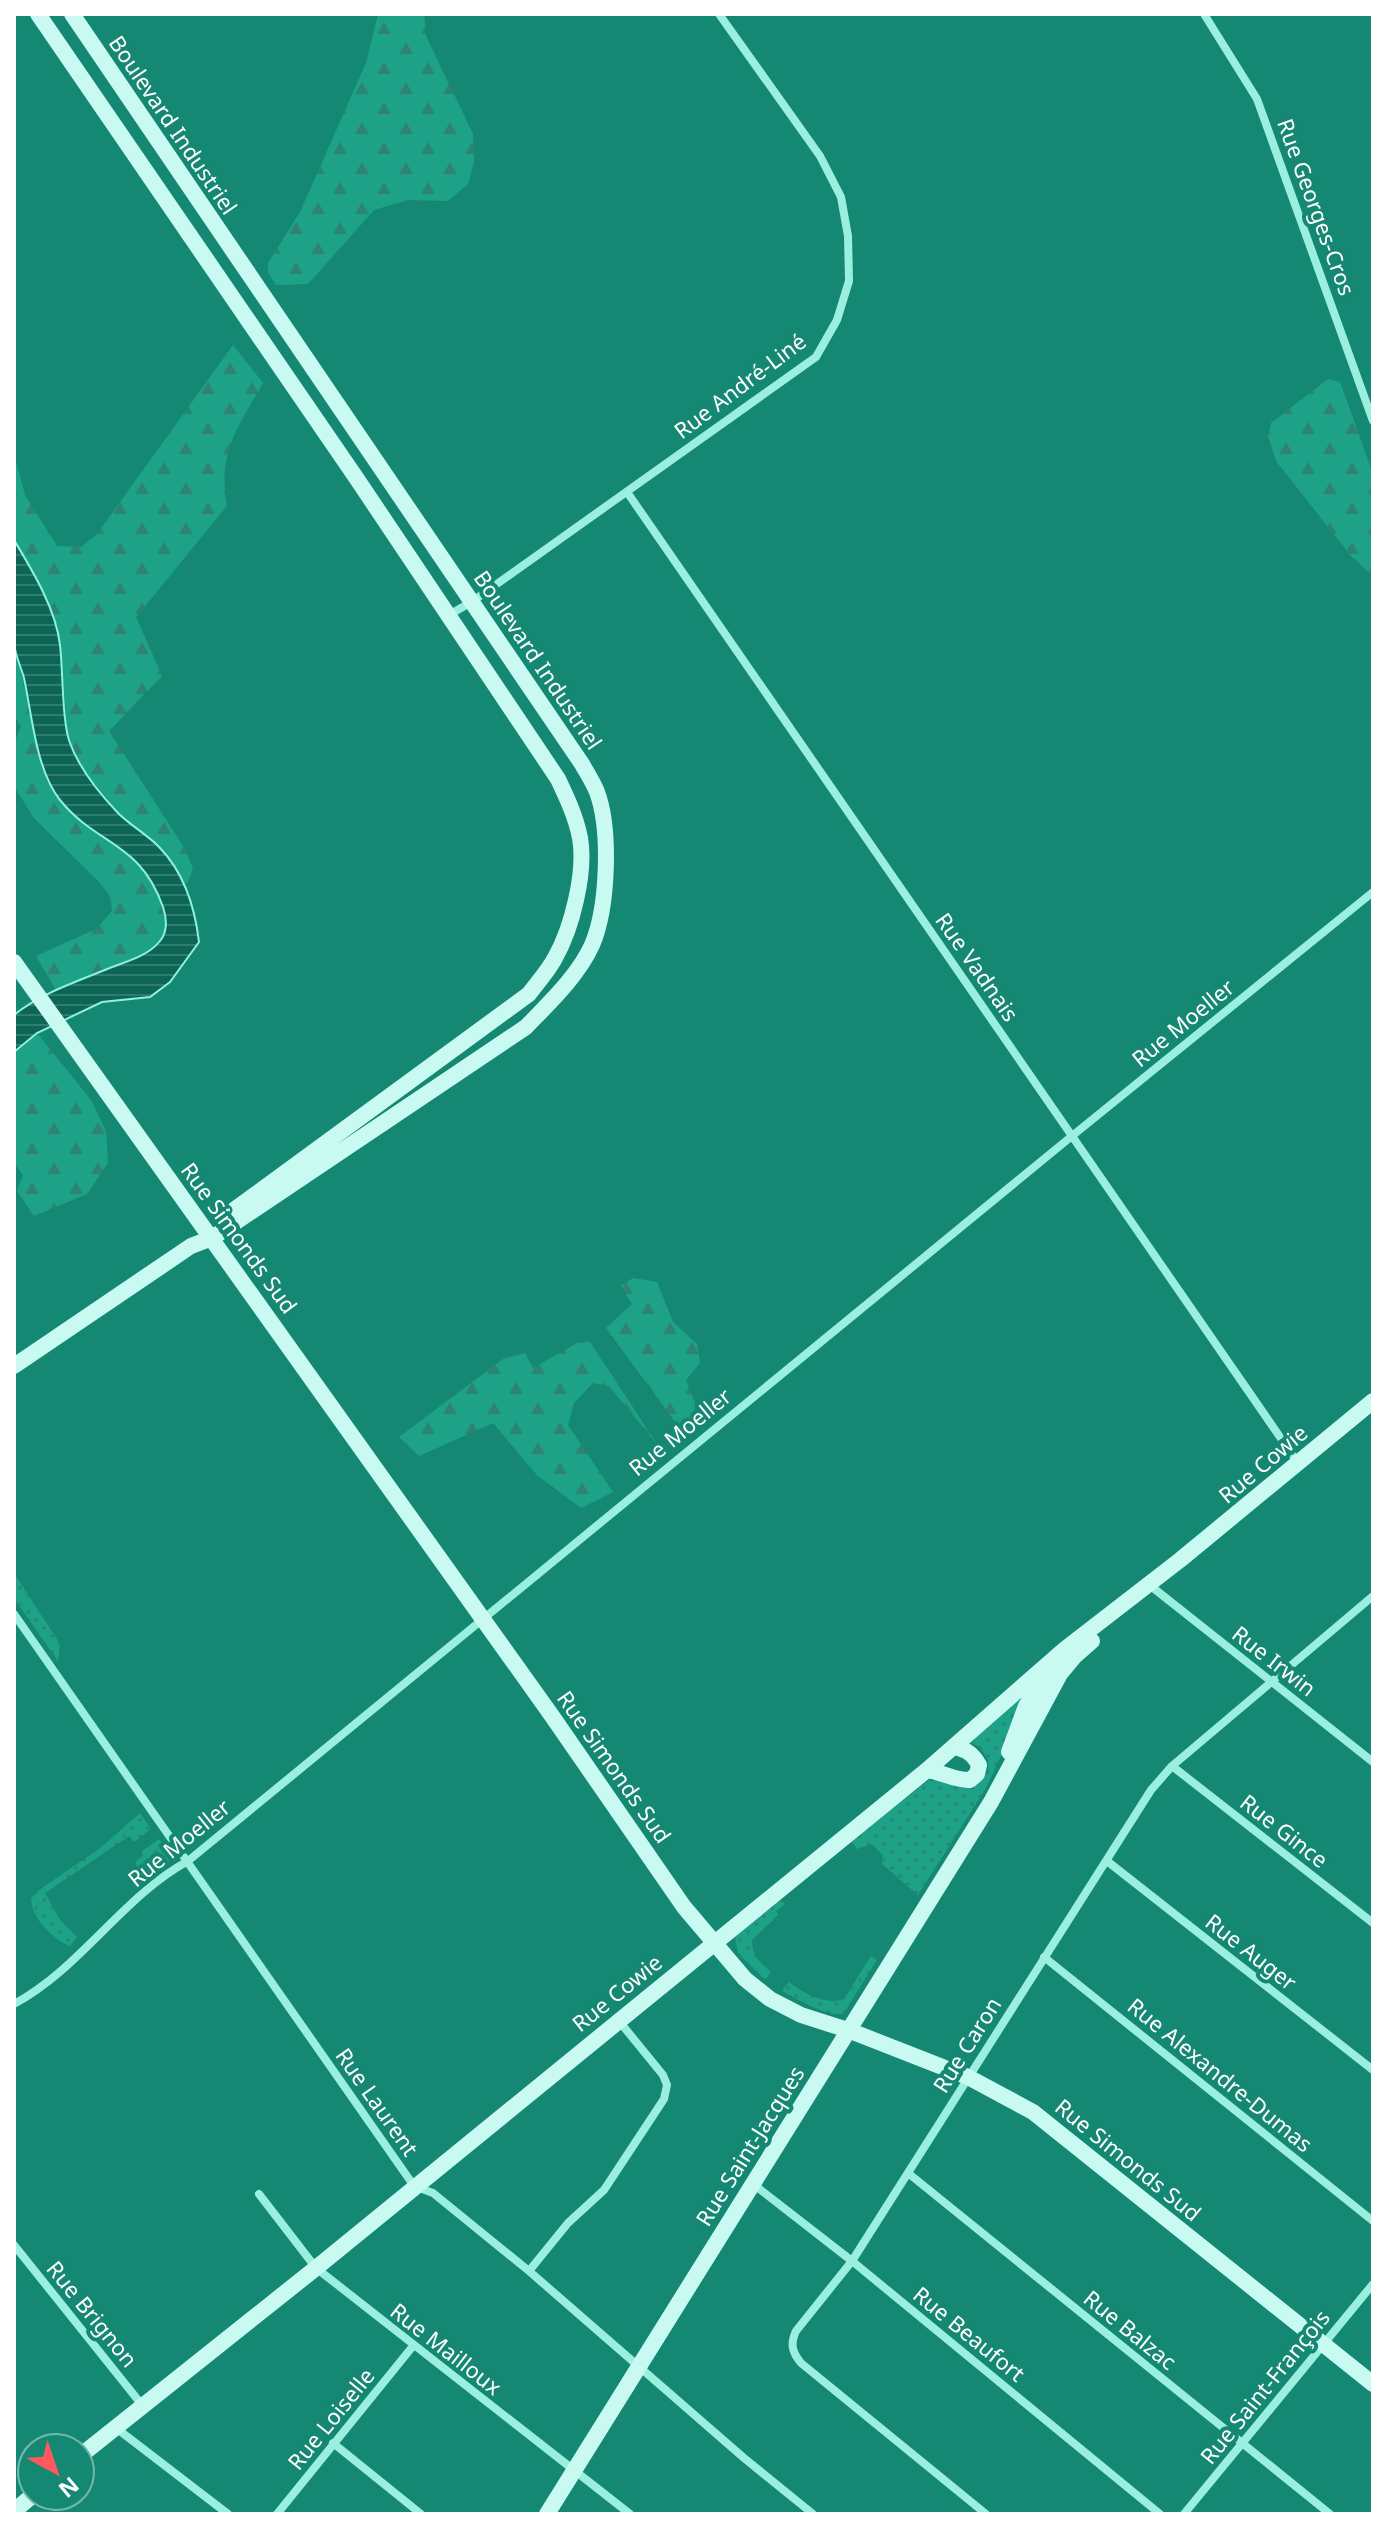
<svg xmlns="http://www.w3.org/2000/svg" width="1387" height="2528" font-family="'Noto Sans',sans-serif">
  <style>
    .grass { fill: url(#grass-dots) }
    .forest { fill: url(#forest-firs) }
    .water { fill: url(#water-rules); stroke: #8df2dd; stroke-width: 2 }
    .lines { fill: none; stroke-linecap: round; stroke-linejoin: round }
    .street { stroke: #9befdf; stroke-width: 8 }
    .secondary { stroke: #c9faf2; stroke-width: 16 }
    .labels { text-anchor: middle; stroke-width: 8; stroke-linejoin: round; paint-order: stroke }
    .street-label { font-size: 22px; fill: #fff; stroke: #158874 }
  </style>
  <defs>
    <pattern id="grass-dots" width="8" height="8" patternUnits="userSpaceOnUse" patternTransform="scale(2)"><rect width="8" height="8" fill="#1da288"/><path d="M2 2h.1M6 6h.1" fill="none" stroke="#2d8473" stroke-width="1.8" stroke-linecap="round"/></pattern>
    <pattern id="forest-firs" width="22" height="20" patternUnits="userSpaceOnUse" patternTransform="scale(2)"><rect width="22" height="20" fill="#1da288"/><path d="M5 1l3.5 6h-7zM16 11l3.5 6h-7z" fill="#2d8473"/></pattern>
    <pattern id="water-rules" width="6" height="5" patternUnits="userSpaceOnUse" patternTransform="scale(2)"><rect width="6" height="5" fill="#0d6556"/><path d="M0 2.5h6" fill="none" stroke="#317c6f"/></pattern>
  </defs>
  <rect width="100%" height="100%" fill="#158874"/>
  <!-- grass -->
  <path class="grass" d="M14,1573L60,1644L58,1661L14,1598Z
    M1018,1699L1020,1701L1003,1751L986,1788L918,1895L882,1864L883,1856L872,1844L857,1849L851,1841L933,1777L971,1787C982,1782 990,1774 988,1760L980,1747L970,1742Z
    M140,1813L151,1829L134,1842L129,1836L45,1893L60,1920L77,1937L70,1946C52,1939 32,1918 31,1899L39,1890L99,1849Z
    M159,1839L170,1854L168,1865L147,1883L135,1862L143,1856L141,1852Z
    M780,1899L785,1904L776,1911L778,1915L752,1940C752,1956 759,1962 771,1972L765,1980L738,1953L735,1937Z
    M871,1956L877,1960L843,2014C822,2015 800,2000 782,1991L789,1982C803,1993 826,2006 844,1999Z"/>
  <!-- forest -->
  <path class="forest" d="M378,14H424L426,36L473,134L474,162L468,184L448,201L408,200L374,210L308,284L276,285L268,272V263L300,212L366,63Z
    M233,345L263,383C238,427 217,453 227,506L136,617L162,676L109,731L185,849L193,869L186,886L160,848L119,813L86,773L68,740L60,641L40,585L14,540V454L25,495L57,546L81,547L97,534Z
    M1328,379L1340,382L1373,474V572L1370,573L1351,556L1276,461L1268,436L1271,423Z
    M14,645L47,782L106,838L126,851L144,868L156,888L166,915V931L159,943L142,955L56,990L36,956L96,929L112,911L110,896L99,882L34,818L14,786V744L21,726L14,715Z
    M37,1033L91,1100L106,1131L108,1163L87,1194L34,1216L17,1191L23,1175L14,1163V1052Z
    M633,1278L657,1282L673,1322L697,1344L700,1363L686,1380L696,1406L688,1425L681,1430L606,1328L632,1304L621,1286Z
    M590,1342L657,1444L609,1386L593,1383L574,1403L568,1425L613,1492L581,1508L537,1475L493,1423L419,1456L399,1437L503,1359L525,1353L533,1368L577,1343Z"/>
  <!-- water -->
  <path class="water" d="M14,540C32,570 56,609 60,645C63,670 62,723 70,743C79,768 99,793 118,813C131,826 148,835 160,848C185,874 195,908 199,942L170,982L150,997L102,1002L37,1033L14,1052V1015C43,992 79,981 112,967C129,961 149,955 160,941C168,931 167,919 163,907C140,841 97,846 60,800C36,770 32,715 24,678C21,667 15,655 14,643C10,610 14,573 14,540Z"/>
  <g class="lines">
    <!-- street -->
    <path class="street" d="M1204,14L1257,99L1373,421
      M627,492L1298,1463
      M449,615L473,601L816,357L837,320L849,281L848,236L841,197L820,156L719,14
      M1152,1587L1373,1762
      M14,1614L414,2186L433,2193L529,2271L744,2458L813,2514
      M1172,1766L1373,1923
      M1107,1861L1373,2070
      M1044,1957L1373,2221
      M14,2004C81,1968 122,1897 188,1861L1072,1136L1373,892
      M908,2173L1330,2514
      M753,2184L852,2261L1160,2514
      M259,2194L316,2268L630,2514
      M14,2245L142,2405
      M529,2271L568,2223L604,2190L664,2099L667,2085L663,2075L619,2021
      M116,2428L228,2514
      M333,2443L421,2514
      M277,2514L413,2346
      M986,2514L801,2363C792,2352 790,2344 796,2331L852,2261L1151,1790L1172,1766L1373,1596
      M1184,2514L1373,2284"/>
    <!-- secondary -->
    <path class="secondary" d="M38,14L357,479L558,779C567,798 576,817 580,838C586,872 572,928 555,958C548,971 538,982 529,994L234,1210
      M14,962L552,1716L684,1907L745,1979L770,1999L801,2015L848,2030L968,2077L1033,2112L1373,2384
      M14,1366L191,1246L212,1238L526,1027C549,1003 578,976 592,945C608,908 611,830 597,792C593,782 587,773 582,764L72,14
      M1009,1752L1026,1706L1047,1672
      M927,1770C942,1772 956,1781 970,1780L977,1774L979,1765C973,1754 966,1749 954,1747
      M80,2456L316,2268L927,1770L1065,1649L1180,1560L1373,1401
      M14,2511L32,2496
      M547,2514L991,1802L1060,1674L1075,1656L1092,1641"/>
  </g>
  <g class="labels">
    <!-- street labels -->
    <g class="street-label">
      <text transform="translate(173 125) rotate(56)" y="8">Boulevard Industriel</text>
      <text transform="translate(1316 207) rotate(70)" y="8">Rue Georges-Cros</text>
      <text transform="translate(740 386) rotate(-37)" y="8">Rue André-Liné</text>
      <text transform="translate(538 660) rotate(56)" y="8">Boulevard Industriel</text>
      <text transform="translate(977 967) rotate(55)" y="8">Rue Vadnais</text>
      <text transform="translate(1183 1023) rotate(-39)" y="8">Rue Moeller</text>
      <text transform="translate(239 1238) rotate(54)" y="8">Rue Simonds Sud</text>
      <text transform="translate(680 1432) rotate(-39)" y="8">Rue Moeller</text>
      <text transform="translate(1263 1464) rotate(-40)" y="8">Rue Cowie</text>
      <text transform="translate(1274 1661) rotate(38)" y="8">Rue Irwin</text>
      <text transform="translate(614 1767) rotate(55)" y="8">Rue Simonds Sud</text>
      <text transform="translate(1284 1831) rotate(38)" y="8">Rue Gince</text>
      <text transform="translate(179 1843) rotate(-39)" y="8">Rue Moeller</text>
      <text transform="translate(1251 1952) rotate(38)" y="8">Rue Auger</text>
      <text transform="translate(617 1993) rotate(-39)" y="8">Rue Cowie</text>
      <text transform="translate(967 2045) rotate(-58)" y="8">Rue Caron</text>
      <text transform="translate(1220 2075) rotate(39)" y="8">Rue Alexandre-Dumas</text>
      <text transform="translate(377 2102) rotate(55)" y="8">Rue Laurent</text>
      <text transform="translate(750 2146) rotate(-58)" y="8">Rue Saint-Jacques</text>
      <text transform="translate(1128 2160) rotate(39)" y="8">Rue Simonds Sud</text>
      <text transform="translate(92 2314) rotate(51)" y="8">Rue Brignon</text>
      <text transform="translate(1130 2330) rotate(39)" y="8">Rue Balzac</text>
      <text transform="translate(969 2334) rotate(39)" y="8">Rue Beaufort</text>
      <text transform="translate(446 2349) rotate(38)" y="8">Rue Mailloux</text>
      <text transform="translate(1265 2387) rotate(-51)" y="8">Rue Saint-François</text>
      <text transform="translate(331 2419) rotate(-51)" y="8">Rue Loiselle</text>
    </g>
  </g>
  <!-- border -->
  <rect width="1387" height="2528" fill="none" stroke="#ffffff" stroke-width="32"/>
  <!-- north arrow -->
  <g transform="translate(56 2472) rotate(140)"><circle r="38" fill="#158874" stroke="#73b8ac" stroke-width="2"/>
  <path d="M0-6L14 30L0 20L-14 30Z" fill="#ff595f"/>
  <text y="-12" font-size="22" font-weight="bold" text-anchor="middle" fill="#ffffff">N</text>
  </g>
</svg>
